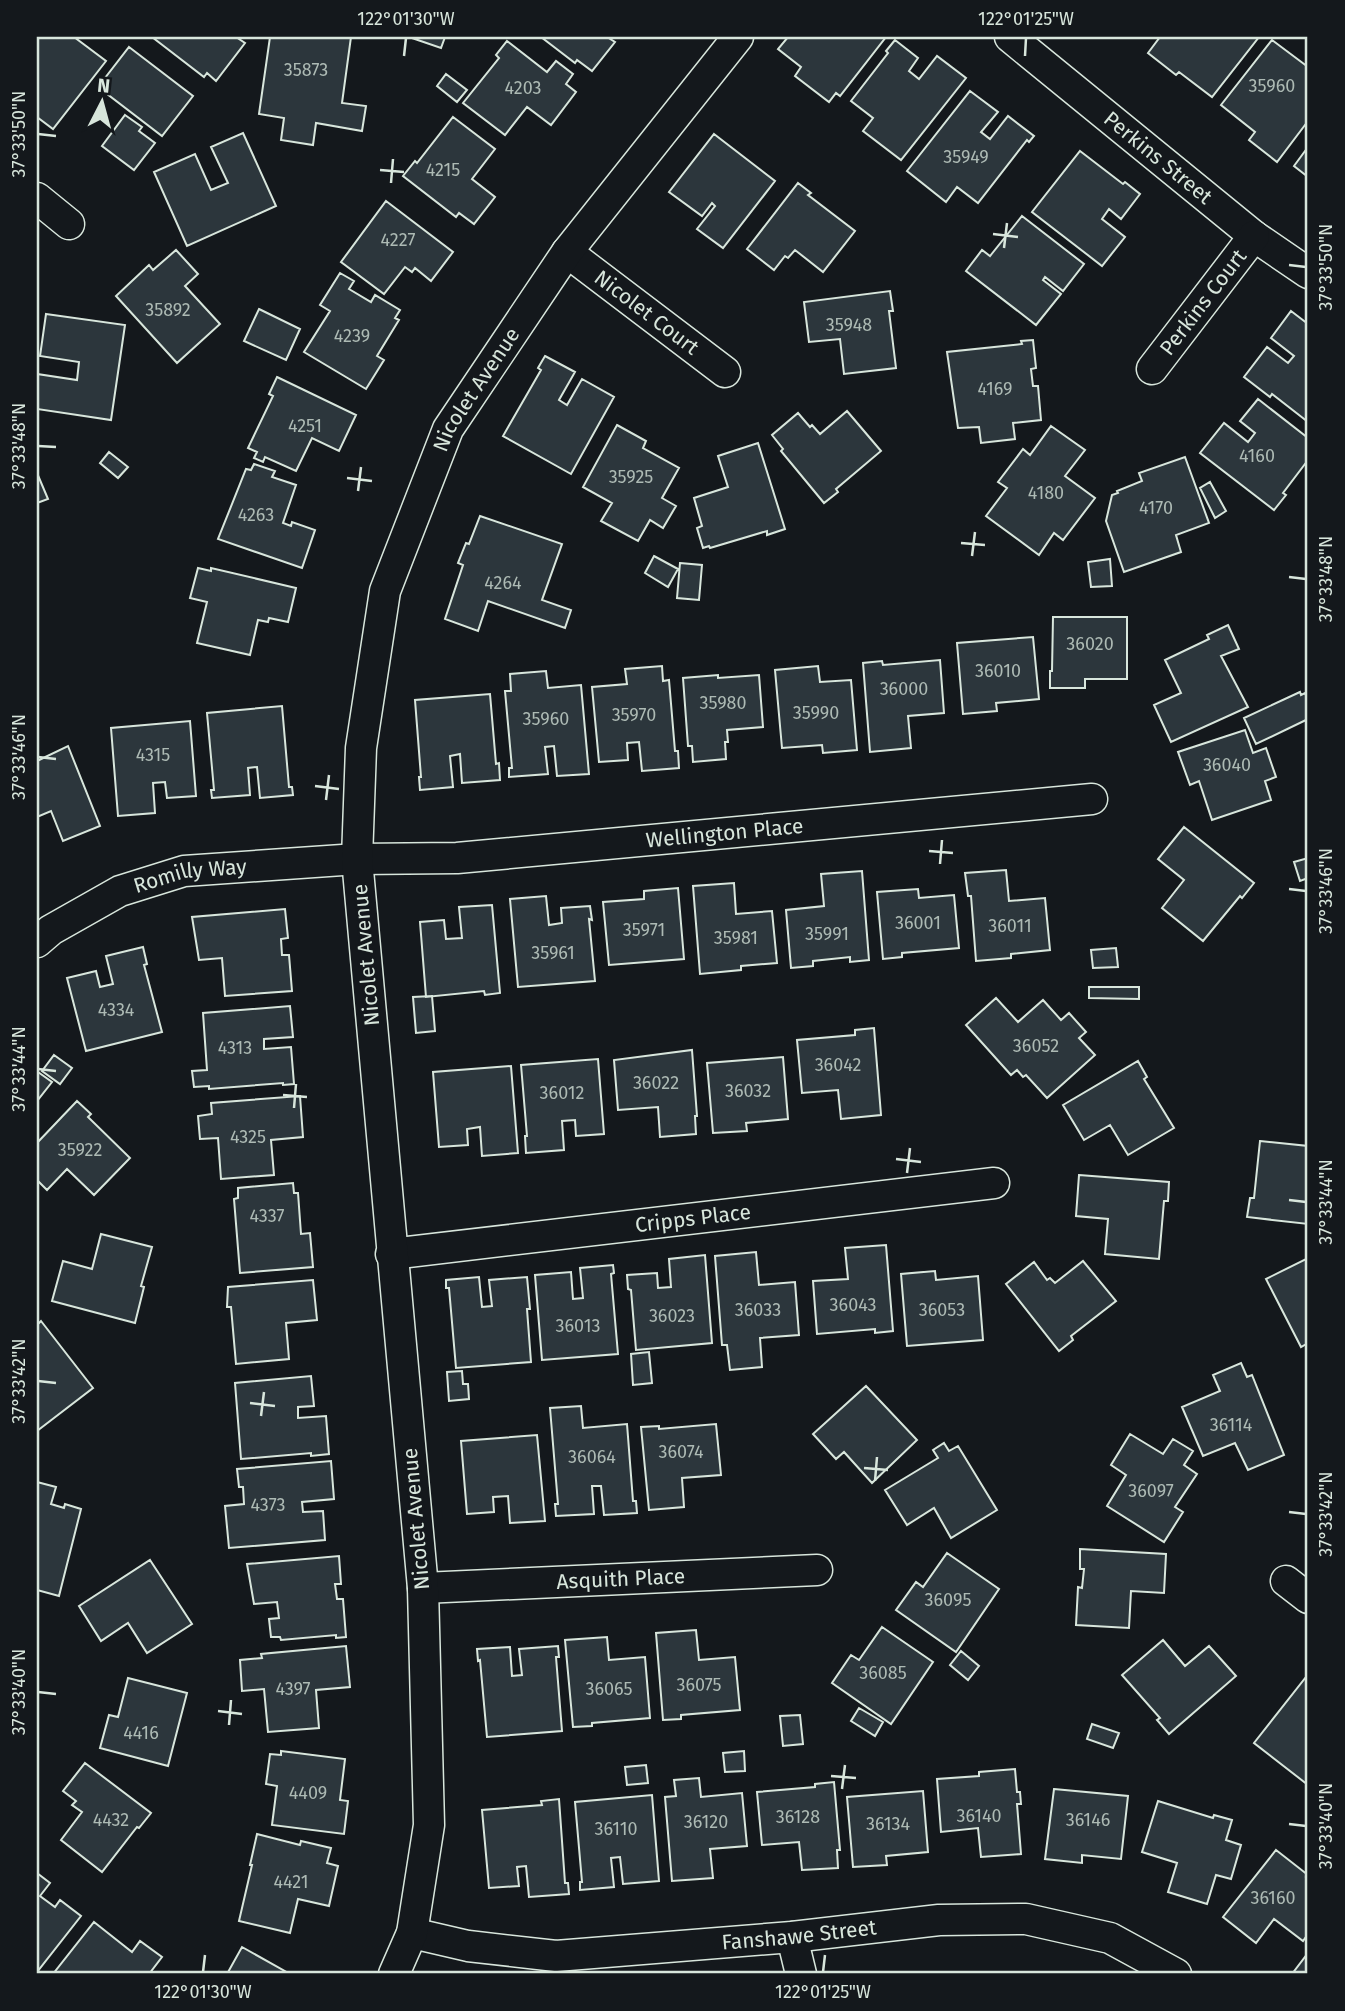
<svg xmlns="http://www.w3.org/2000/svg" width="1345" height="2011" font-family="'Fira Sans',sans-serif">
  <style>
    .building { fill: #2c363c; stroke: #d8e6dc; stroke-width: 2 }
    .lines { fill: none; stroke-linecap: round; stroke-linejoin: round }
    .street-casing { stroke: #d8e6dc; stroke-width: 33 }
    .street { stroke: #14181c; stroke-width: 30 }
    .ticks { fill: none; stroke: #d8e6dc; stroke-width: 2.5 }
    .labels { text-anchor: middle; stroke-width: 5; stroke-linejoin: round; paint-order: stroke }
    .number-label { font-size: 18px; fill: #adbab4 }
    .street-label { font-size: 21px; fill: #d8e6dc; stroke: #14181c }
    .neatline { fill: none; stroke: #d8e6dc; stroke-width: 2.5 }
    .ticks-label { font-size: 18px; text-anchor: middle; fill: #d8e6dc }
  </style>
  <rect width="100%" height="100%" fill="#14181c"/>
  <!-- building -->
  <path class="building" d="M37,37H74L106,61L53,129L37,117Z
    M152,37H236L245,43L216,81L207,73L204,77Z
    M270,37H351L342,103L366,106L362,131L316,123L313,145L281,140L284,118L259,114Z
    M409,37H445L441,48Z
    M541,37H607L615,42L592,71L577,60L575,63Z
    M788,37H886L840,96L836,93L829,102L795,76L801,67L778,49Z
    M1160,37H1259L1212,97L1179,72L1176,75L1148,53Z
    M895,40L918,58L909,71L919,79L937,56L966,78L901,160L863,131L873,118L851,101L888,53L886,51Z
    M1272,40L1308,67V121L1277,162L1249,140L1255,132L1221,105Z
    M507,41L547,72L556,61L573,74L566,84L576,92L551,125L527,107L505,135L463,103L499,58L496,55Z
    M129,47L193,96L162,136L98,87Z
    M446,74L467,90L457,102L437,86Z
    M970,91L998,112L981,132L990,139L1008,116L1034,136L1029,142L1027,140L978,203L957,187L946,202L907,171Z
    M125,115L142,127L139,131L155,143L134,170L102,146Z
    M453,117L495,149L472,179L495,197L474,224L459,213L456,217L403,176L415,161L417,163Z
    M243,133L276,206L187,246L154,172L195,154L211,190L228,183L211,147Z
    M714,134L775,181L723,248L697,229L715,206L712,203L702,216L669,192Z
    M1308,147V177L1294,166Z
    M1080,151L1123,184L1125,182L1140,194L1121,219L1109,209L1102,219L1125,237L1102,266L1032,212Z
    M798,183L811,193L808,195L855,231L823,272L795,250L788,258L785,256L774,270L747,249Z
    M386,201L453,252L431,281L415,268L412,272L405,267L384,294L341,262Z
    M1022,216L1084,264L1063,291L1045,277L1043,280L1061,294L1036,325L966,271L982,250L990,256Z
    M176,250L198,274L185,286L220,324L177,363L116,296L149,265L153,270Z
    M340,273L354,281L349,289L371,302L375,295L400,310L395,318L399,320L377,356L384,360L366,389L304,352L330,311L320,305Z
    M890,291L893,311H889L896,368L844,374L840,339L809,342L804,302Z
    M259,309L300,329L286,360L244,341Z
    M1291,311L1308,324V422L1272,394L1270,397L1244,377L1267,347L1288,363L1294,356L1271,338Z
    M46,314L125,325L111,420L37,409V374L77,380L79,362L40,356Z
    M1033,340L1036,368L1031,369L1033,386H1038L1041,420L1013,423L1015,439L981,443L979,427L958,428L947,352L1022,344L1021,341Z
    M545,356L575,372L559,400L567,405L582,379L614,397L571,474L503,436L541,370L538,368Z
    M277,377L356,415L339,451L312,438L296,471L265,457L263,462L254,458L257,452L248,448L273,396L269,394Z
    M1258,399L1308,438V460L1283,493L1286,495L1274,510L1200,453L1224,423L1248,442L1255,433L1240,421Z
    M847,411L881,451L836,489L838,492L824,503L781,451L783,449L772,435L798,413L810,427L812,425L820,434Z
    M617,425L646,441L643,448L679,468L662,498L676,506L663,528L650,520L638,541L601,521L612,503L583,487Z
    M1051,426L1085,450L1065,476L1095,498L1063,540L1054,533L1039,555L986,516L1007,488L998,482L1023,449L1030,455Z
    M758,443L785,529L767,535V531L710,548L709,546L703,548L697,528L702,526L694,498L728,487L718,456Z
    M109,452L128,467L118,478L100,463Z
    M1185,457L1209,523L1176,535L1181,552L1124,572L1106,521L1112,495L1118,493L1117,491L1142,481L1139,473Z
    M254,464L275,471L272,477L296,485L283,523L291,526L292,522L315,530L302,568L218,539L246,469L251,470Z
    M37,473L48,499L37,503Z
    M1210,482L1226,511L1215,518L1200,488Z
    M480,516L562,544L542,600L571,610L565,628L488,601L478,631L445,619L463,565L458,563L466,543L469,544Z
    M654,556L678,569L668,587L645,573Z
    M1110,559L1112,586L1091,587L1088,562Z
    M680,563L702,565L699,600L677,598Z
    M198,568L211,571V568L296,588L288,622L269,618L268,622L258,620L250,655L197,643L207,602L190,598Z
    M1053,617H1127V679H1085V688H1050V671H1052Z
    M1228,625L1239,649L1221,656L1248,707L1171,742L1154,705L1181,693L1165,660L1209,639L1207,635Z
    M1033,637L1039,699L996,703L997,711L963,714L957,643Z
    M940,660L944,713L908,716L911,748L870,752L863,663L882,661L883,665Z
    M662,666L663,681L669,680L675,751H678L679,768L642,771L639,742L627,743L628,760L599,762L592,687L627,684L625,669Z
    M818,666L820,682L851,680L857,750L823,753L822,745L782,748L775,670Z
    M546,671L548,688L581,685L589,774L557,776L554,746L545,747L548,774L509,777V768H512L505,691H511L510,674Z
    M718,675V678L759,675L763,727L727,730L728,742H725L726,759L693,762L692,746H688L683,678Z
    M1300,692L1301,695L1305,693L1308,700V719L1256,744L1244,718Z
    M490,694L496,764L499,763L500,780L462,783L460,754L450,756L453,787L420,790L419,777H421L415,700Z
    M282,706L289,787H292L293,795L260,798L257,767L248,768L250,795L212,798L211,790H214L207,713Z
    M190,721L196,796L167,798L165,782L153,783L155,813L118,816L111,728Z
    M1245,730L1253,753L1266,748L1276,777L1265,781L1271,800L1212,820L1199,781L1190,785L1178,752Z
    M68,746L100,826L63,841L51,811L37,817V761Z
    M1184,827L1254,883L1242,898L1240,896L1203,941L1162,908L1184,880L1158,859Z
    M1308,858V878L1300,881L1294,862Z
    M1006,870L1009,901L1045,898L1050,950L1011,954V958L976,961L971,896H968L965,873Z
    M862,871L869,960L850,962V957L813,961V966L791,968L786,910L824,906L821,874Z
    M734,883L736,914L772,911L777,963L741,966V970L700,974L693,886Z
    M678,888L684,959L609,965L603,902L644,899V891Z
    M918,889L919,898L954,895L959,948L902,953V957L883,959L877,892Z
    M546,896L549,925L562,923L561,908L590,906L592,920L589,919L595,981L518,987L510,899Z
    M492,905L500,993L485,995L484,991L426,997L420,922L444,920L446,939L462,938L459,907Z
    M285,909L288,938L281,939L282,955H289L292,991L225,996L222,958L199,960L192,917Z
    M143,947L147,964L144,965L162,1032L86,1051L67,978L96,971L100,987L113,984L106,956Z
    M1116,948L1118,967L1093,968L1091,950Z
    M1089,987H1139V999L1089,998Z
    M432,996L435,1031L416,1033L413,997Z
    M996,998L1018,1022L1043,1000L1061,1020L1069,1013L1086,1032L1079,1038L1095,1055L1047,1098L1026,1075L1023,1077L1017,1070L1011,1075L966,1025Z
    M290,1006L293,1037L264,1039V1049L291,1047L294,1084L283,1085V1083L209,1089V1086L194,1087L192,1071L207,1070L203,1013Z
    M874,1028L881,1115L841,1119L838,1090L802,1093L797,1040L855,1035V1030Z
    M692,1050L697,1116H695L696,1134L660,1137L658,1107L618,1110L614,1060Z
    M54,1055L72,1068L60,1084L42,1071Z
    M783,1057L788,1119L746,1123L747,1131L713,1133L707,1063Z
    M598,1059L604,1134L576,1136L575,1120L562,1121L564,1150L526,1153L525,1136H527L521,1065Z
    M1138,1061L1147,1077L1144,1079L1174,1128L1128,1155L1110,1125L1084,1140L1063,1105Z
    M511,1066L518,1153L482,1156L480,1127L467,1129L468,1145L439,1147L433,1072Z
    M38,1072L52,1082L37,1101V1074Z
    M300,1096L303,1137L271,1140L274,1175L221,1179L218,1138L200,1139L198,1116L212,1114L211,1103Z
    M77,1101L91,1114L88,1117L130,1158L94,1195L67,1169L47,1190L37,1180V1143Z
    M1260,1141L1308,1146V1224L1247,1217L1250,1198H1254Z
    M1079,1175L1169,1182L1168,1201H1164L1159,1259L1105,1254L1108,1219L1076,1216Z
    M293,1183L294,1193H298L301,1234L310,1233L313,1267L240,1273L234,1199L238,1198V1188Z
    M101,1234L152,1247L141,1286L144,1287L135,1323L52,1301L63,1261L92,1269Z
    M886,1245L893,1331L875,1333V1329L817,1334L813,1281L848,1279L845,1248Z
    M756,1252L759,1285L795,1282L799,1335L760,1338L762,1367L730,1370L727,1345H722L715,1256Z
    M705,1255L712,1343L636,1350L631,1290L628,1289L627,1275L657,1273L658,1288L671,1287L669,1259Z
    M1308,1258V1343L1301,1347L1266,1279Z
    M1083,1261L1116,1301L1071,1336L1073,1340L1059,1351L1006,1284L1034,1262L1047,1280L1050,1278L1055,1283Z
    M613,1265L614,1273L611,1274L618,1354L542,1360L535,1275L571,1272L573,1299L583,1298L580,1268Z
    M935,1271L936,1280L978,1276L983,1340L907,1346L901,1274Z
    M479,1277L482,1307L492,1306L489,1280L527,1277L530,1309H527L531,1362L456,1368L449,1288H446V1280Z
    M313,1280L317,1320L286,1323L289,1359L236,1364L231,1307H227L228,1287Z
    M41,1321L93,1388L37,1431V1325Z
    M649,1352L652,1383L633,1385L631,1354Z
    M1241,1363L1247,1377L1252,1375L1284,1455L1248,1470L1235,1443L1203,1456L1182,1407L1220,1391L1213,1375Z
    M462,1371L463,1384H468L469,1399L449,1401L447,1372Z
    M311,1376L314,1406L298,1407V1418L326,1416L329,1454L311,1456V1453L241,1459L235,1383Z
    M866,1386L917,1440L872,1483L844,1452L836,1459L813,1434Z
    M581,1406L583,1428L627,1424L633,1501H636L637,1513L604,1515L601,1486H592L594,1514L556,1516L555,1504H558L550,1408Z
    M716,1424L721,1475L682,1478L684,1507L649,1510L641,1427L659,1426V1429Z
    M1130,1434L1163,1454L1173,1439L1193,1451L1184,1465L1197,1474L1175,1507L1183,1512L1164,1542L1107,1506L1126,1475L1111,1465Z
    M537,1435L545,1521L510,1523L508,1496L493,1497L494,1512L467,1514L461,1441Z
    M944,1443L949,1451L958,1446L997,1510L951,1538L934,1508L907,1525L885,1490L938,1458L933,1450Z
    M331,1461L334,1499L302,1502L303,1512L323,1511L325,1540L229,1548L225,1506L244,1504L243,1487H239L237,1469Z
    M37,1482L56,1487L51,1504L64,1508L65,1504L81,1509L59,1596L37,1590Z
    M1080,1549L1166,1554L1164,1593L1131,1591L1129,1628L1076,1625L1078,1587L1082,1588L1084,1569H1080Z
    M947,1553L999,1589L956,1652L896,1610L916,1582L923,1587Z
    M339,1556L341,1584H335L337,1599H343L346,1637L336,1638V1635L281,1640L280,1637H271L269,1619L279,1618L277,1602L254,1604L247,1564Z
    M150,1560L192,1624L147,1653L128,1623L101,1641L79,1606Z
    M882,1627L933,1662L891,1724L832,1683L851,1655L859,1660Z
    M696,1630L699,1660L735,1657L740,1710L681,1715V1719L663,1720L656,1633Z
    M607,1637L609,1660L645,1657L650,1718L592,1723V1726L573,1727L565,1640Z
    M1163,1640L1185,1666L1209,1646L1236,1676L1169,1734L1157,1720L1160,1718L1122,1675Z
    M346,1646L350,1687L316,1690L319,1728L268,1732L264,1689L242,1691L240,1660L262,1658L261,1654Z
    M558,1646L559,1657H556L562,1731L487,1737L480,1660L478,1661L477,1649L510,1647L512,1676L522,1675L519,1649Z
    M961,1651L979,1666L968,1680L950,1665Z
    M1306,1677L1308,1678V1785L1254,1743Z
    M128,1678L187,1693L168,1766L100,1748L109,1715L118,1717Z
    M859,1708L883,1722L875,1736L851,1721Z
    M800,1715L803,1744L783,1746L780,1716Z
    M1092,1724L1119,1733L1113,1748L1087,1739Z
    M281,1751L345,1759L340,1800L348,1801L344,1834L272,1825L277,1786L266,1784L270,1754L281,1755Z
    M744,1751L745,1771L725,1772L723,1753Z
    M85,1763L151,1813L139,1828L137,1827L102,1872L61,1840L82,1812L72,1805L76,1801L63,1791Z
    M646,1765L648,1783L627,1785L625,1767Z
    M1015,1769L1017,1792H1020L1021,1804H1017L1021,1854L981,1857L978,1828L941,1832L937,1779L979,1776V1772Z
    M699,1778L701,1797L742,1793L747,1846L710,1849L713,1878L672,1881L665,1797L676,1796L674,1780Z
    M834,1782L840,1850H837L838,1868L802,1870L799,1842L762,1845L757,1792L815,1787V1784Z
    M1054,1789L1128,1796L1121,1859L1082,1855V1863L1045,1859Z
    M923,1791L928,1852L886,1856L887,1865L853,1867L847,1797Z
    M652,1795L659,1881L623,1884L620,1857L611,1858L614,1887L580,1890V1882H582L575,1802Z
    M559,1799L565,1883H568L569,1894L529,1897L526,1866L517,1867L519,1886L489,1888L482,1810L542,1805L541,1801Z
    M1158,1801L1213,1818L1214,1815L1232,1820L1226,1840L1241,1845L1231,1879L1216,1875L1207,1904L1168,1892L1177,1863L1142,1852Z
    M257,1834L300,1845L301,1841L331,1848L327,1863L338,1866L329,1906L298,1899L290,1933L239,1921L252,1865H250Z
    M1276,1850L1308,1875L1306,1877L1308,1879V1934L1303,1941L1274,1919L1256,1943L1223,1917Z
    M37,1873L50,1883L40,1896L55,1907L60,1900L81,1916L37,1972Z
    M94,1922L132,1952L140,1941L162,1957L149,1974H53Z
    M242,1947L290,1974H227Z
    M1308,1953V1974H1292Z"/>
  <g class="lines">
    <!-- street casing -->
    <g class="street-casing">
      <g id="street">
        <path id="s1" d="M1010,37L1254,236L1308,273"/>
        <path d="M37,198L69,224"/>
        <path id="s2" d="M567,252L725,372"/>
        <path id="s3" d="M1152,369L1254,236"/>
        <path id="s4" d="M37,942L51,930L120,891L184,871L357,859L457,858L1092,799"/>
        <path id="s5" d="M391,1254L994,1183"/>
        <path d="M1286,1581L1308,1598"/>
        <path id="s6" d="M423,1588L817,1570"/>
        <path id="s7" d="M412,1933L468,1946L556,1956L792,1937L939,1920L1026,1919L1110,1938L1176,1974"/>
        <path d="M792,1937L801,1974"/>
        <path id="s8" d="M394,1974L412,1933L429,1825L423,1588L357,859L361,748L385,591L448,429L567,252L738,37"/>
      </g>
    </g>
    <!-- street -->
    <use href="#street" class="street"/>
  </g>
  <!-- ticks -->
  <path class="ticks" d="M404,56L406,38M1025,56L1026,38M38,134L56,136M380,170L404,172M391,183L393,159M993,234L1018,237M1004,248L1007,223M1289,265L1306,267M38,446L56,447M347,478L372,481M358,491L361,467M961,543L985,545M972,556L975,532M1289,577L1306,579M38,757L56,759M315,786L339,789M326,800L329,775M929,851L953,853M940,864L942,840M1289,889L1306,891M38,1069L56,1071M283,1095L307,1097M294,1108L296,1084M896,1159L921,1162M907,1173L910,1148M1289,1200L1306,1202M38,1381L56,1383M250,1403L275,1406M261,1416L264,1392M864,1468L888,1470M875,1481L877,1457M1289,1512L1306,1514M38,1692L56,1694M218,1711L242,1714M229,1725L231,1700M831,1776L856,1778M842,1789L845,1765M1289,1824L1306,1826M203,1972L205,1955M823,1972L825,1955"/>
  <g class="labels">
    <!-- number labels -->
    <g class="number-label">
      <text x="306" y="76">35873</text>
      <text x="1272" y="92">35960</text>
      <text x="523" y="94">4203</text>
      <text x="966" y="163">35949</text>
      <text x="443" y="176">4215</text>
      <text x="398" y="246">4227</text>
      <text x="168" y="316">35892</text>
      <text x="849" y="331">35948</text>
      <text x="352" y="342">4239</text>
      <text x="995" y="395">4169</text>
      <text x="305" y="432">4251</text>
      <text x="1257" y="462">4160</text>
      <text x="631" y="483">35925</text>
      <text x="1046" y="499">4180</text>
      <text x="1156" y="514">4170</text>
      <text x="256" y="521">4263</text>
      <text x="503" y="589">4264</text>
      <text x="1090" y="650">36020</text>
      <text x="998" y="677">36010</text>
      <text x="904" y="695">36000</text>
      <text x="723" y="709">35980</text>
      <text x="816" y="719">35990</text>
      <text x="634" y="721">35970</text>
      <text x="546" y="725">35960</text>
      <text x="153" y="761">4315</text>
      <text x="1227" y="771">36040</text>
      <text x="918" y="929">36001</text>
      <text x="1010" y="932">36011</text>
      <text x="644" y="936">35971</text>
      <text x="827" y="940">35991</text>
      <text x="736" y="944">35981</text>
      <text x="553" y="959">35961</text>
      <text x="116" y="1016">4334</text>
      <text x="1036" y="1052">36052</text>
      <text x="235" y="1054">4313</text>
      <text x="838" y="1071">36042</text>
      <text x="656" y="1089">36022</text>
      <text x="748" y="1097">36032</text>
      <text x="562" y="1099">36012</text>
      <text x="248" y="1143">4325</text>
      <text x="80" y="1156">35922</text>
      <text x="267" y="1222">4337</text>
      <text x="853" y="1311">36043</text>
      <text x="758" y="1316">36033</text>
      <text x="942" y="1316">36053</text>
      <text x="672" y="1322">36023</text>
      <text x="578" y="1332">36013</text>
      <text x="1231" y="1431">36114</text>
      <text x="681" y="1458">36074</text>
      <text x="592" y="1463">36064</text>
      <text x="1151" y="1497">36097</text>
      <text x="268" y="1511">4373</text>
      <text x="948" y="1606">36095</text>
      <text x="883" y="1679">36085</text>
      <text x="699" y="1691">36075</text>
      <text x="293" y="1695">4397</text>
      <text x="609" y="1695">36065</text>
      <text x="141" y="1739">4416</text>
      <text x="308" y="1799">4409</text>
      <text x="979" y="1822">36140</text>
      <text x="798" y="1823">36128</text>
      <text x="111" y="1826">4432</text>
      <text x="1088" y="1826">36146</text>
      <text x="706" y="1828">36120</text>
      <text x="888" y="1830">36134</text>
      <text x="616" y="1835">36110</text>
      <text x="291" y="1888">4421</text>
      <text x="1273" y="1904">36160</text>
    </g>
    <!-- street labels -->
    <g class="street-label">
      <text dy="7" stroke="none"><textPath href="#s1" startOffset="191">Perkins Street</textPath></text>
      <text dy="7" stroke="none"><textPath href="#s3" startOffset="84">Perkins Court</textPath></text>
      <text dy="7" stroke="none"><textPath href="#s2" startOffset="100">Nicolet Court</textPath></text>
      <text dy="7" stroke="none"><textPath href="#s8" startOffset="1615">Nicolet Avenue</textPath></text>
      <text dy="7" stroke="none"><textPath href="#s4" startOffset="707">Wellington Place</textPath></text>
      <text dy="7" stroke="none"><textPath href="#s4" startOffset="170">Romilly Way</textPath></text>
      <text transform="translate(366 955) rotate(-95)" y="7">Nicolet Avenue</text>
      <text dy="7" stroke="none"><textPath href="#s5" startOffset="304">Cripps Place</textPath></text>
      <text transform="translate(416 1519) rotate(-95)" y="7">Nicolet Avenue</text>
      <text dy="7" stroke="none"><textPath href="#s6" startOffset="198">Asquith Place</textPath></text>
      <text dy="7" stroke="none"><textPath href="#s7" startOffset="390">Fanshawe Street</textPath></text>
    </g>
  </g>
  <!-- border -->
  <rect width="1345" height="2011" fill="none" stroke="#14181c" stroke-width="77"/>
  <!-- north arrow -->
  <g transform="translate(102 102) rotate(6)" stroke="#14181c" stroke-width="5" paint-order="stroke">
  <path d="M0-5L12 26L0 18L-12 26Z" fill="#d8e6dc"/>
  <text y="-10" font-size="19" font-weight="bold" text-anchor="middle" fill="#d8e6dc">N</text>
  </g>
  <rect x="38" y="38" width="1268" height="1934" class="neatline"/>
  <g class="ticks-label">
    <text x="406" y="25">122°01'30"W</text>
    <text x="1026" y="25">122°01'25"W</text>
    <text transform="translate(19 134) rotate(-90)" y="6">37°33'50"N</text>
    <text transform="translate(1326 267) rotate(-90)" y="6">37°33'50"N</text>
    <text transform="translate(19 446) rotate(-90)" y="6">37°33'48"N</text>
    <text transform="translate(1326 579) rotate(-90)" y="6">37°33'48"N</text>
    <text transform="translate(19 757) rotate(-90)" y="6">37°33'46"N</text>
    <text transform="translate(1326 891) rotate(-90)" y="6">37°33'46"N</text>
    <text transform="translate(19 1069) rotate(-90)" y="6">37°33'44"N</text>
    <text transform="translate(1326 1202) rotate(-90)" y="6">37°33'44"N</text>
    <text transform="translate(19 1381) rotate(-90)" y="6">37°33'42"N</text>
    <text transform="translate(1326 1514) rotate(-90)" y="6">37°33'42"N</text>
    <text transform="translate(19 1692) rotate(-90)" y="6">37°33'40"N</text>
    <text transform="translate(1326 1826) rotate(-90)" y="6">37°33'40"N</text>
    <text x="203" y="1998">122°01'30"W</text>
    <text x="823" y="1998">122°01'25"W</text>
  </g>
</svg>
